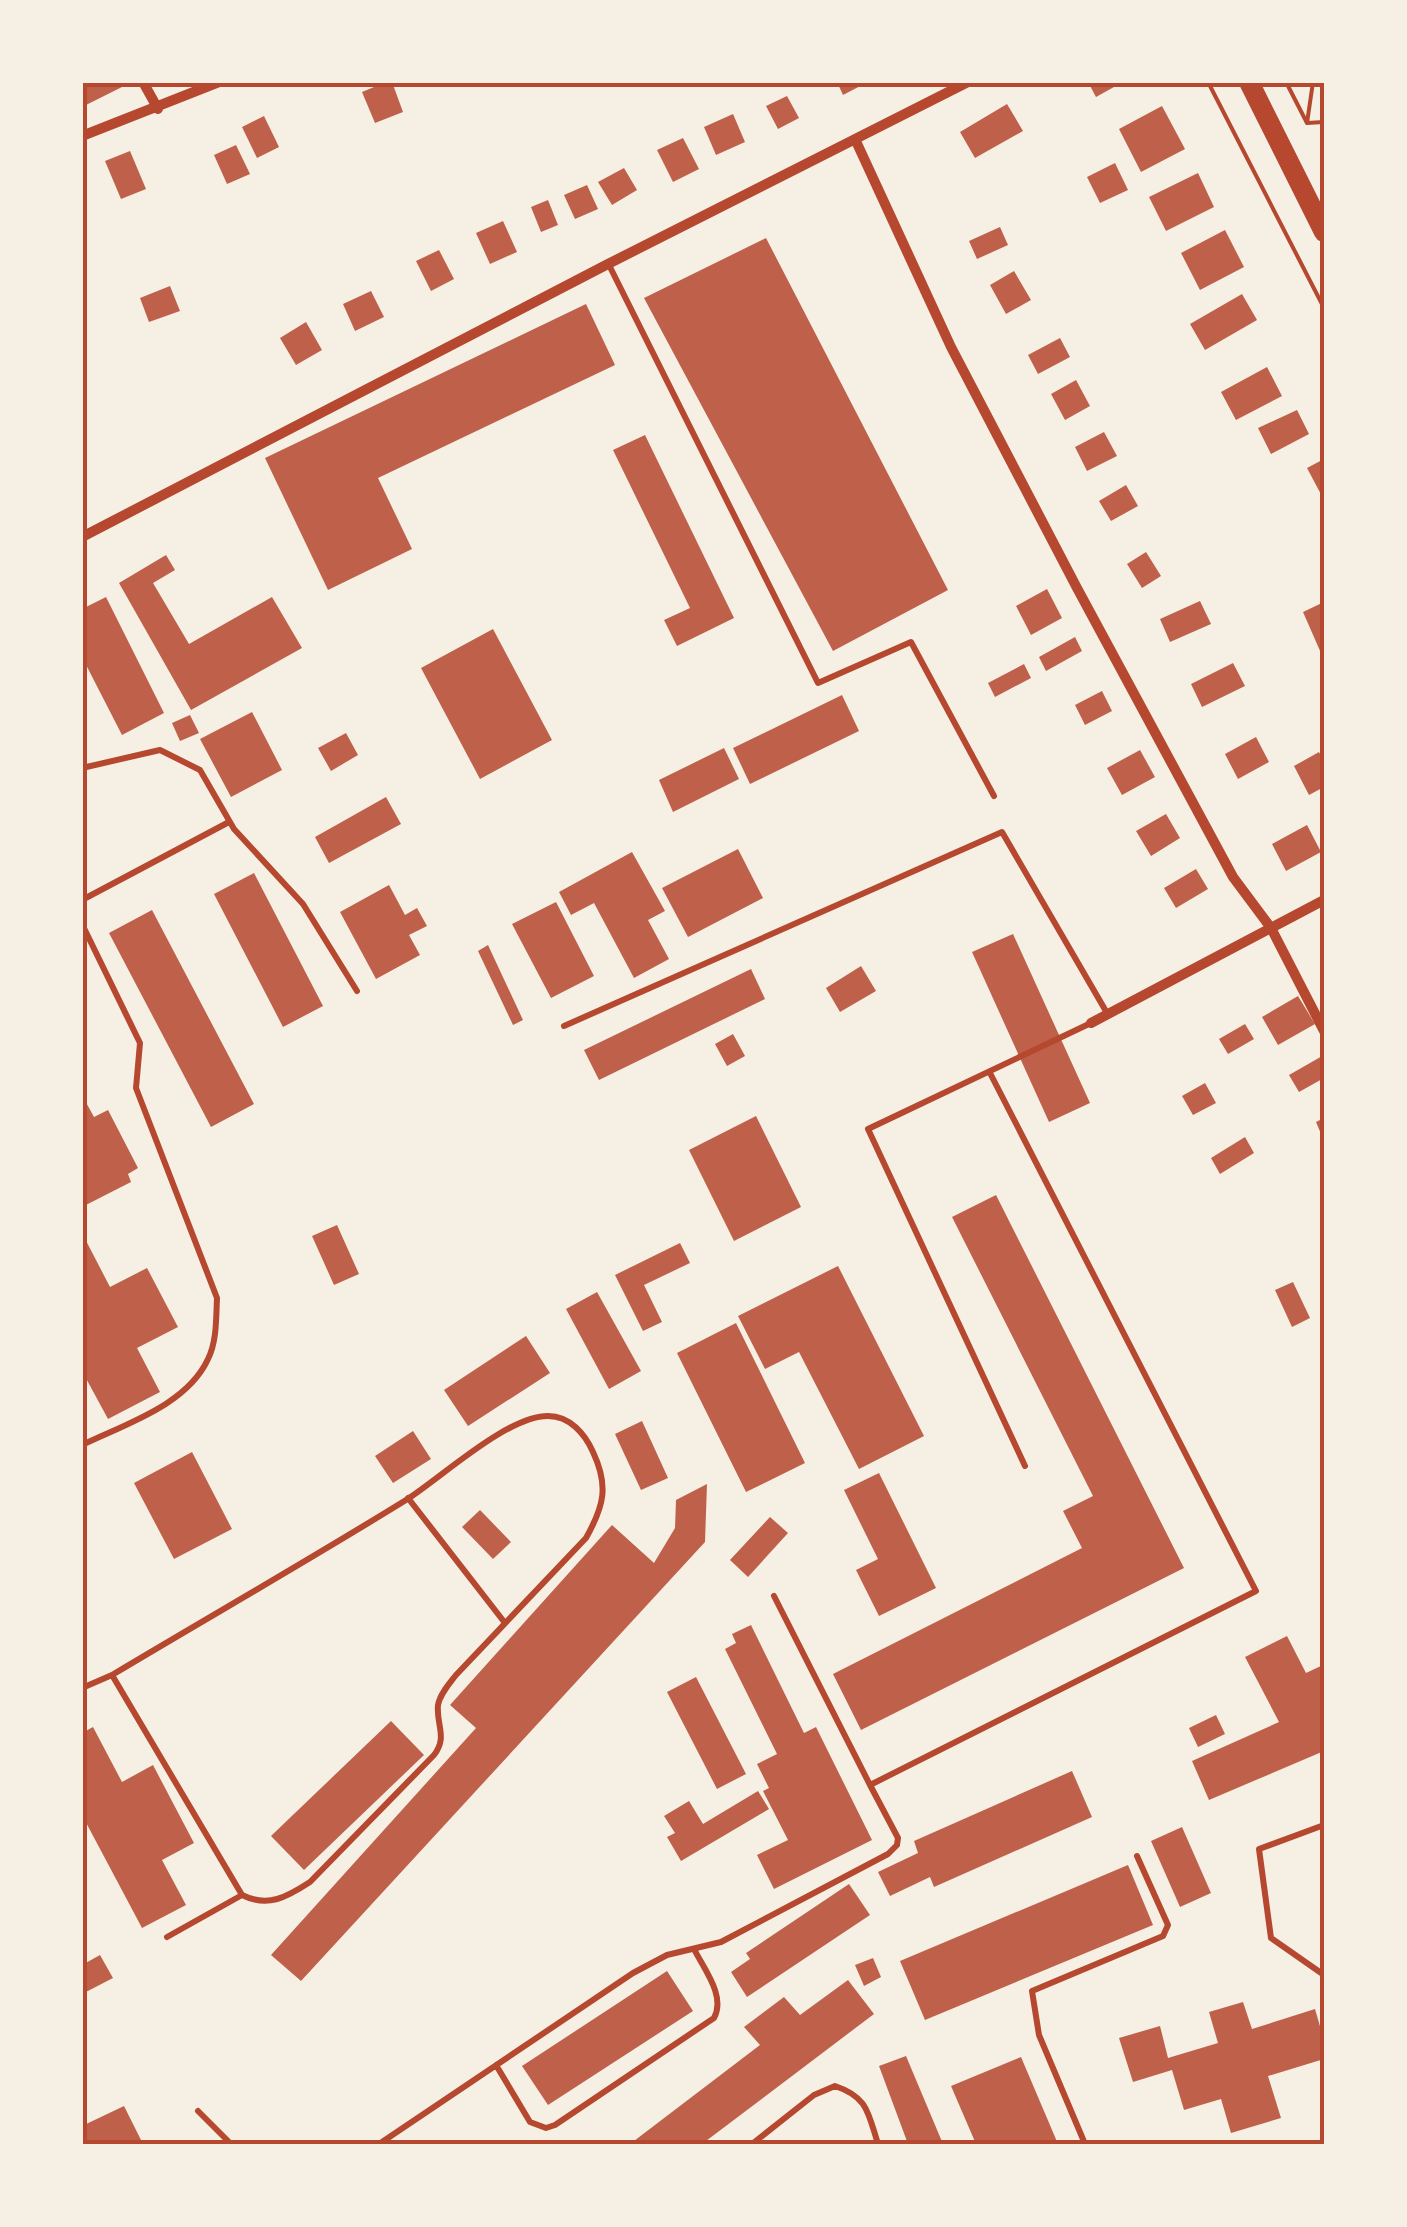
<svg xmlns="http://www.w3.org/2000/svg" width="1407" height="2227" font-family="Inter,sans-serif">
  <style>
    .building { fill: #bf614a }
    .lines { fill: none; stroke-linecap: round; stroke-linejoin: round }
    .path { stroke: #b5482f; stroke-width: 4 }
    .service { stroke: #b5482f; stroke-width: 6 }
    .minor { stroke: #b5482f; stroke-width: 10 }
    .primary { stroke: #b5482f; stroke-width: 20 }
    .neatline { fill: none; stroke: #b5482f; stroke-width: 4 }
  </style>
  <rect width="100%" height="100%" fill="#f6efe4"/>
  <!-- building -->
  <path class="building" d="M82,82H122L124,86L86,105Z
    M386,82H392L403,112L375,123L362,92Z
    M837,82H868L843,95Z
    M1088,82H1123L1096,97Z
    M787,96L799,118L778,129L766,106Z
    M1007,104L1023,131L975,158L960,132Z
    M1162,106L1185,149L1141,172L1119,129Z
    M733,114L745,142L716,155L704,127Z
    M264,116L279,147L257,158L242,127Z
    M683,138L699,169L673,182L657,150Z
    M236,145L250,174L227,184L214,155Z
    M130,151L146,189L121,199L105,161Z
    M1115,163L1128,190L1100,203L1087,177Z
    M624,168L637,190L612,205L598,182Z
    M1198,173L1214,207L1166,231L1149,197Z
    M587,185L598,209L575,219L564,195Z
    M548,200L558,225L541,232L531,207Z
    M503,221L517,252L490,264L476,233Z
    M1000,227L1008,245L977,259L969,241Z
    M1225,230L1244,267L1200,290L1181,253Z
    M766,238L948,590L833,651L644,298Z
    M439,250L454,279L431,291L416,261Z
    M1014,271L1031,300L1006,314L990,285Z
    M170,286L180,311L149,322L140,298Z
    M371,291L384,317L355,331L343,304Z
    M1242,294L1257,320L1205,350L1190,324Z
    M586,304L615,365L378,478L412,549L328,590L265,458Z
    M306,322L322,350L296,365L280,338Z
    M1060,338L1070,357L1038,374L1028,355Z
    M1267,367L1282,396L1236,420L1221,392Z
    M1076,380L1090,406L1065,420L1051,394Z
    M1297,410L1309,434L1271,454L1258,428Z
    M1104,432L1117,456L1087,471L1075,447Z
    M645,435L734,618L677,646L664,620L690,608L613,450Z
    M1324,459V500L1307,468Z
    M1126,485L1138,506L1111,521L1099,501Z
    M1146,552L1161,576L1142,588L1127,564Z
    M166,555L175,570L153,583L189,644L272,597L302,648L191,710L119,583Z
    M1047,589L1062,618L1031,635L1016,606Z
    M106,597L164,713L122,735L82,657V609Z
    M1200,601L1211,624L1170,642L1160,619Z
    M1324,602V660L1303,612Z
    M493,629L552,740L480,779L421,668Z
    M1075,637L1082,651L1046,671L1039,657Z
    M1233,663L1245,686L1202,707L1191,684Z
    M1024,664L1031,678L995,697L988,683Z
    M1102,691L1112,711L1085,725L1075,705Z
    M842,695L859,731L750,784L733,748Z
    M252,712L282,770L231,797L200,739Z
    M190,715L199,733L180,741L172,723Z
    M346,733L358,755L331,771L318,748Z
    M1256,737L1269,762L1238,779L1225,754Z
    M724,748L739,779L673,812L659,780Z
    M1140,750L1155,777L1122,795L1107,768Z
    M1319,752L1324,762V787L1309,795L1294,766Z
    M386,797L401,824L329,863L315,837Z
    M1166,814L1180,838L1151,856L1136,831Z
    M1307,825L1321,852L1286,871L1272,844Z
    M738,849L763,898L688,937L662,888Z
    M632,852L665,911L648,920L669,959L634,978L594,903L571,915L559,892Z
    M1196,869L1208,889L1176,908L1164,888Z
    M254,873L323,1006L283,1027L214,894Z
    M389,885L405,915L417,908L427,926L409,935L420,955L376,979L340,912Z
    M556,902L594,976L551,998L512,924Z
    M152,910L254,1104L211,1127L109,933Z
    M1013,934L1090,1103L1049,1122L972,952Z
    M488,945L523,1020L513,1025L478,951Z
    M861,966L876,991L840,1012L826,988Z
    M751,969L765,999L599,1080L584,1050Z
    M1298,996L1315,1024L1278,1045L1262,1017Z
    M1245,1024L1254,1039L1228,1054L1219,1039Z
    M733,1034L745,1056L727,1066L715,1044Z
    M1324,1055V1078L1299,1092L1289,1075Z
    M1205,1083L1216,1103L1193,1115L1182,1096Z
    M82,1095L94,1117L108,1110L138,1168L128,1174L131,1182L82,1207Z
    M756,1116L801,1207L734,1241L689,1150Z
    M1324,1118V1141L1316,1122Z
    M1245,1137L1254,1153L1220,1174L1211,1158Z
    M996,1195L1184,1568L861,1730L833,1674L1082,1548L1063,1511L1093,1496L952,1217Z
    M337,1225L359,1274L334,1285L312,1236Z
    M82,1233L110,1287L147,1268L178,1327L137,1348L160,1392L108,1419L82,1371Z
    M680,1243L690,1263L644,1285L662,1322L643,1331L615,1275Z
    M838,1266L924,1436L859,1469L799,1352L765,1369L738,1316Z
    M1293,1282L1310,1318L1292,1327L1275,1290Z
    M597,1292L641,1371L609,1389L566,1309Z
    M736,1323L805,1463L746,1492L677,1353Z
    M526,1336L550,1373L468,1426L444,1390Z
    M642,1421L668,1478L641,1490L615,1434Z
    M413,1431L431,1459L393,1483L375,1456Z
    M192,1452L232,1529L174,1559L134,1483Z
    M879,1473L936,1588L879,1616L856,1570L878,1559L844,1490Z
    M707,1484L705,1542L301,1981L271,1955L476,1728L450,1705L612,1525L654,1563L675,1528L676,1500Z
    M480,1510L511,1542L493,1559L462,1527Z
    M770,1517L788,1533L748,1577L730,1560Z
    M751,1625L804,1733L816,1727L872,1840L774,1889L757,1855L788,1840L763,1791L769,1788L757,1764L777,1754L725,1649L736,1643L732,1634Z
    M1287,1636L1306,1673L1323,1665L1324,1668V1751L1209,1800L1192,1761L1279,1722L1245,1657Z
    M696,1677L746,1774L717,1789L667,1692Z
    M1216,1715L1225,1734L1198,1747L1189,1728Z
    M391,1721L424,1755L304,1870L271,1836Z
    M93,1727L122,1782L153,1765L194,1843L162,1860L186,1905L142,1928L82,1815V1733Z
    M1072,1771L1092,1817L934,1887L930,1877L890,1896L878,1872L918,1853L914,1841Z
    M758,1791L769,1809L681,1861L667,1837L675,1833L664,1816L689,1801L703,1824Z
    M1182,1827L1211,1893L1180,1907L1151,1841Z
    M1128,1865L1153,1925L925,2020L900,1961Z
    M849,1884L870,1915L747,1997L731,1972L750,1959L746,1953Z
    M100,1955L113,1978L84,1993L82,1965Z
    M873,1958L881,1977L864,1986L855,1965Z
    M667,1971L693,2011L548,2105L522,2066Z
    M848,1980L874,2014L702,2144H630L760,2045L744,2027L784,1997L800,2015Z
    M1243,2002L1252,2029L1315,2009L1324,2040V2059L1268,2076L1281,2118L1231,2133L1221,2099L1184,2110L1172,2070L1133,2082L1119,2038L1160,2026L1168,2058L1218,2043L1209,2012Z
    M906,2056L943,2144H908L879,2066Z
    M1021,2057L1058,2144H976L951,2086Z
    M124,2106L143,2144H82V2126Z"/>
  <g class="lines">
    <!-- path -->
    <path class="path" d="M1208,82L1324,308
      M1286,82L1307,123
      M1307,123L1313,82
      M1307,123L1324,122"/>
    <!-- service -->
    <path class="service" d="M609,265L818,683L911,642L994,796
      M82,768L160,750L200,770L234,829L303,904L357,991
      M82,900L229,822
      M82,924L140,1043L136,1088L217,1298C216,1318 217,1341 208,1359C187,1405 125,1424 82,1445
      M564,1026L1002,832L1107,1013
      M1025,1466L868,1129L1091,1023
      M408,1498L505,1623
      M774,1596L870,1785L1256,1591L990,1073
      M82,1688L112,1675C209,1617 309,1560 406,1500C442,1477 507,1416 548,1416C570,1416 585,1434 593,1452C609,1486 604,1506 586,1538L456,1675C449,1684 440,1694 438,1705C436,1725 448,1737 434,1755L310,1882C287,1897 268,1908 242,1895L112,1675
      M1324,1825L1259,1849L1271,1938L1324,1975
      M167,1937L242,1895
      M496,2065L530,2122L546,2128L555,2125L714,2018C726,1996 704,1969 694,1949
      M198,2111L231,2144
      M382,2142L633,1973L667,1955L721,1942L888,1854L897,1845L898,1838L870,1785
      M752,2144L814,2095L835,2086C868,2097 868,2113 878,2144
      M1085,2144L1039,2035L1032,1991L1163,1936L1168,1925L1137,1856"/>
    <!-- minor -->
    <path class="minor" d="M143,82L158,109
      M82,136L219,82
      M855,139L951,347L1077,588L1233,877L1271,928L1324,1031
      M82,537L608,264L968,82
      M1091,1023L1324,900"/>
    <!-- primary -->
    <path class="primary" d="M1249,82L1324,232"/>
  </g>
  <!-- border -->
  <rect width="1407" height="2227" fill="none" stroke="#f6efe4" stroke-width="170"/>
  <rect x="85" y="85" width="1237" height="2057" class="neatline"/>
</svg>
